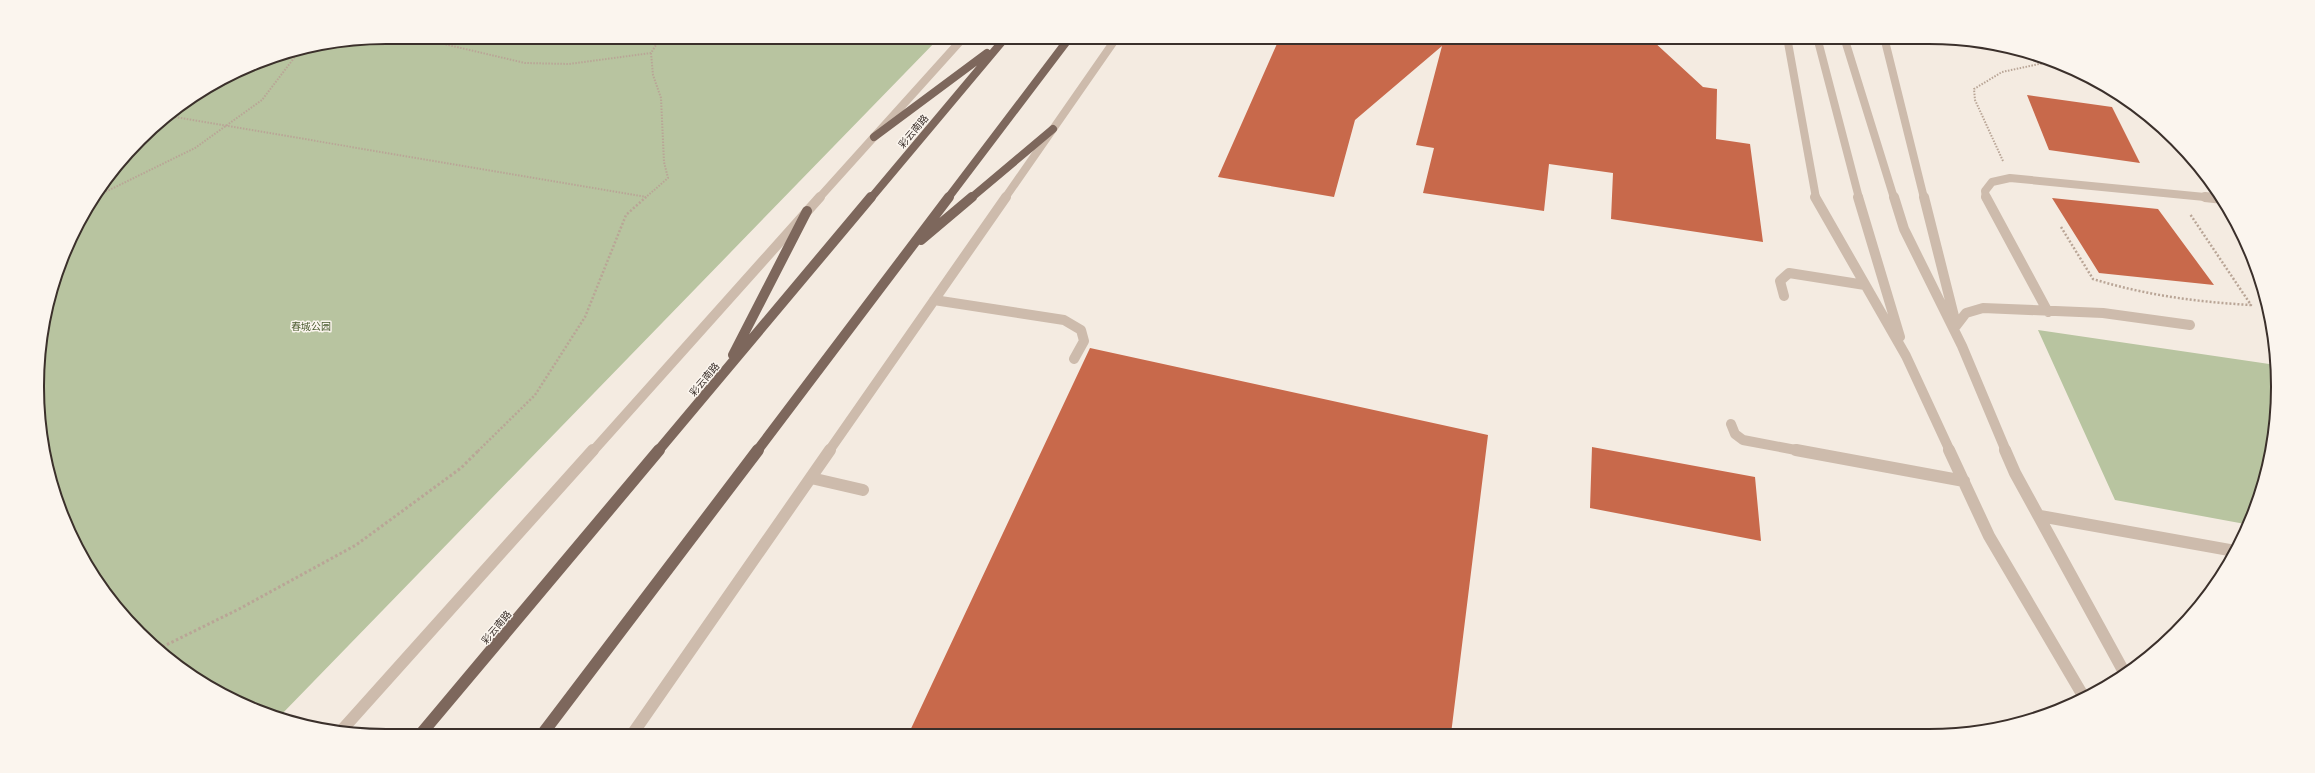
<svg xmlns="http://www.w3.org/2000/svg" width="2315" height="773" font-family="Overpass,'Noto Sans SC',sans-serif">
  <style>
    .green { fill: #b8c4a0 }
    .building { fill: #c8694b }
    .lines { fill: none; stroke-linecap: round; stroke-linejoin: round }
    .path-far2 { stroke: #b9a596; stroke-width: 2; stroke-dasharray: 1.5 1.5; stroke-linecap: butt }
    .path-far1 { stroke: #b9a596; stroke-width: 2.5; stroke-dasharray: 2 2; stroke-linecap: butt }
    .path { stroke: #b9a596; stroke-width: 3; stroke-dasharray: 2.5 2.5; stroke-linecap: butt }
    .minor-far2 { stroke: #cdbbac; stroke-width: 8 }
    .minor-far1 { stroke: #cdbbac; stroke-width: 10 }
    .minor { stroke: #cdbbac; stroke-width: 12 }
    .major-far2 { stroke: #7d675c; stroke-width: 8 }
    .major-far1 { stroke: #7d675c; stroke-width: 10 }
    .major { stroke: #7d675c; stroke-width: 12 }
    .labels { text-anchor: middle; stroke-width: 3; stroke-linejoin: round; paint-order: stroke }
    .street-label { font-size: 10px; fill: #3b302b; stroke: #fbf5ee }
    .park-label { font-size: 10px; fill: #4a5a2e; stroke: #fbf5ee }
    .rim { fill: none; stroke: #3b302b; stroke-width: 2 }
  </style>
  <rect width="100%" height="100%" fill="#f4ebe1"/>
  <!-- green -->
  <path class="green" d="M387,37H940L279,717L253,709L192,677L140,634L96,581L49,477L38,410L40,341L73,232L109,174L156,124L253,64L319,44Z
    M2038,330L2276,365L2278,387L2271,455L2245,524L2115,500Z"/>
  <!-- building -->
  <path class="building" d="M1280,37H1623L1653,41L1703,87L1717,89L1716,139L1750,144L1763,242L1611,219L1613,173L1549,164L1544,211L1423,193L1434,148L1416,145L1442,46L1355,120L1334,197L1218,177Z
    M2027,95L2112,107L2140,163L2049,150Z
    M2052,198L2158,209L2214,285L2099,273Z
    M1090,348L1488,435L1451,734L908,735Z
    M1592,447L1755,477L1761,541L1590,508Z"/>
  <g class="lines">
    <!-- path-far2 -->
    <path class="path-far2" d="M389,37L444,44L525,63L569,64L651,53
      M169,116L646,197
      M2180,145L2200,177
      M2003,161L1975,100L1974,89L2002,72L2053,61
      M95,197L195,148L262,100L294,58V51
      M645,198L668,178L664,162L661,98L653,75L651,53L661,37"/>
    <!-- path-far1 -->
    <path class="path-far1" d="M2061,227L2093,279C2145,295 2197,302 2251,305L2190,214
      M478,451L535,395L585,317L626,215L646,197"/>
    <!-- path -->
    <path class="path" d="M158,649L239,609L356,545L461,468L479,450"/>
    <!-- minor-far2 -->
    <path class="minor-far2" d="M1787,37L1816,198
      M1817,37L1859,198
      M1844,37L1894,198
      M1884,37L1924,198
      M819,198L964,37
      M1005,198L1117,37
      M1986,198L1985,191L1992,182L2010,178L2215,198"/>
    <!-- minor-far1 -->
    <path class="minor-far1" d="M1815,197L1906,356L1950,451
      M1858,197L1900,337
      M1894,197L1904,229L1962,346L2006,451
      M1924,197L1956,324
      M1986,197L2048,312
      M2205,197L2223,199
      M1784,296L1780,281L1789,273L1865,285
      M934,300L1064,320L1081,330L1084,341L1074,359
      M1956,326L1966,313L1983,308L2103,313L2190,325
      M1731,424L1735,434L1743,440L1801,451
      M593,451L820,197
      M829,451L1006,197"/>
    <!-- minor -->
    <path class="minor" d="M1796,450L1964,481
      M1949,450L1989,536L2085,699
      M2005,450L2015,473L2124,672
      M811,478L863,490
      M2040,516L2235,551
      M341,731L593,450
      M631,736L830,450"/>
    <!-- major-far2 -->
    <path class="major-far2" d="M874,137L987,53
      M871,198L1006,37
      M948,198L1070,37
      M971,198L1053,129"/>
    <!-- major-far1 -->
    <path class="major-far1" d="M921,240L972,197
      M733,355L807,211
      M658,451L871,197
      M757,451L949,197"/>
    <!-- major -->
    <path class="major" d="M419,736L659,450
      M541,736L758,450"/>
  </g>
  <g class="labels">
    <!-- street labels -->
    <g class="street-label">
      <text transform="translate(913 131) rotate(-50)" y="4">彩云南路</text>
      <text transform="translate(704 379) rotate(-50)" y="4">彩云南路</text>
      <text transform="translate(496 627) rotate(-50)" y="4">彩云南路</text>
    </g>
    <!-- park labels -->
    <g class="park-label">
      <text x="311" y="330">春城公园</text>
    </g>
  </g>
  <!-- crop -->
  <path d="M0 0H2315V773H0ZM386 44H1929A342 342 0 0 1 2271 386V387A342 342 0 0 1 1929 729H386A342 342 0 0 1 44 387V386A342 342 0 0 1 386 44Z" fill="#fbf5ee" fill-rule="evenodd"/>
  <path class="rim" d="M386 44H1929A342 342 0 0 1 2271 386V387A342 342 0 0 1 1929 729H386A342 342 0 0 1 44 387V386A342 342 0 0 1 386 44Z"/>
</svg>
